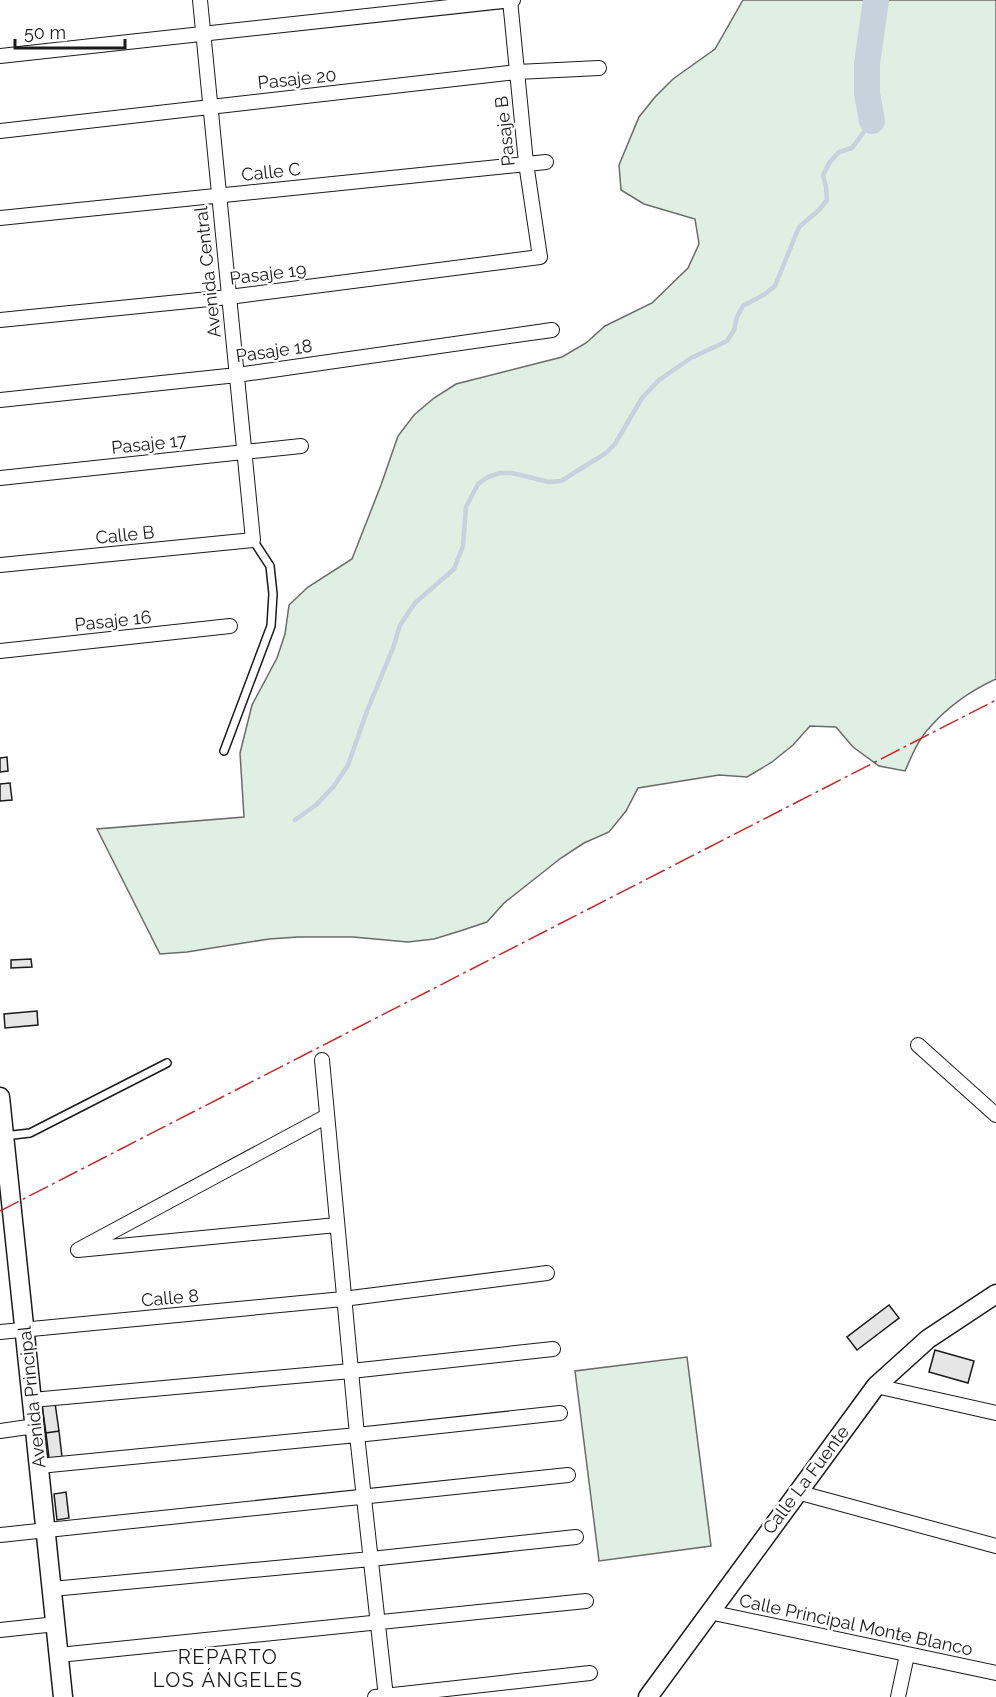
<svg xmlns="http://www.w3.org/2000/svg" width="996" height="1697" font-family="Raleway,sans-serif">
  <style>
    .green { fill: #e0efe3; stroke: #6a6a6a; stroke-width: 1.5 }
    .lines { fill: none; stroke-linecap: round; stroke-linejoin: round }
    .stream { stroke: #c6d2dc; stroke-width: 4.5 }
    .river { stroke: #c6d2dc; stroke-width: 26 }
    .building { fill: #e6e6e6; stroke: #1a1a1a; stroke-width: 1.5 }
    .lane-casing { stroke: #1a1a1a; stroke-width: 10 }
    .street-casing { stroke: #1a1a1a; stroke-width: 16 }
    .secondary-casing { stroke: #1a1a1a; stroke-width: 21 }
    .lane { stroke: #fff; stroke-width: 7 }
    .street { stroke: #fff; stroke-width: 14 }
    .secondary { stroke: #fff; stroke-width: 18 }
    .power { stroke: #c62828; stroke-width: 1.5; stroke-dasharray: 21 4.5 3 4.5; stroke-linecap: butt }
    .labels { text-anchor: middle; stroke-width: 4.5; stroke-linejoin: round; paint-order: stroke }
    .street-label { font-size: 18px; fill: #1a1a1a; stroke: #fff }
    .neighbourhood-label { font-size: 20px; letter-spacing: 1.5px; fill: #1a1a1a; stroke: #fff }
  </style>
  <rect width="100%" height="100%" fill="#fff"/>
  <!-- green -->
  <path class="green" d="M743,0H996V679C972,690 949,706 931,726C919,738 912,755 905,771L879,766L853,747L836,727L810,726L793,745L772,762L747,777L719,775L638,788L626,811L609,832L584,843L561,858L504,903L487,922L460,931L434,939L408,942L353,937H298L269,939L187,952L160,954L97,829L244,817L240,753L252,705L277,658L285,634L289,605L308,587L352,559L381,485L398,436L414,415L434,398L456,384L562,357L586,343L605,326L652,303L688,268L699,244L695,219L644,204L621,190L619,165L639,117L655,97L673,79L715,49Z
    M687,1357L711,1546L599,1561L575,1371Z"/>
  <g class="lines">
    <!-- stream -->
    <path class="stream" d="M295,820L316,805L334,786L348,765L367,711L393,648L400,625L415,603L454,569L463,546L466,507L478,484L488,477L500,473H512L549,482L561,481L606,453L615,444L642,398L659,380L691,358L727,341L734,330L737,317L743,306L765,294L775,286L799,227L819,210L827,200L826,187L823,175L829,163L839,152L852,148L872,121"/>
    <!-- river -->
    <path class="river" d="M872,121L867,94V64L876,0"/>
  </g>
  <!-- building -->
  <path class="building" d="M7,757L8,771L0,772V758Z
    M10,783L12,800L0,801V784Z
    M31,959L32,967L11,968V960Z
    M37,1011L38,1025L5,1028L4,1014Z
    M889,1305L899,1318L857,1350L847,1337Z
    M935,1350L974,1361L968,1383L929,1372Z
    M55,1403L59,1431L46,1433L42,1405Z
    M59,1431L62,1457L49,1458L46,1433Z
    M66,1492L69,1518L57,1520L54,1494Z"/>
  <g class="lines">
    <!-- lane casing -->
    <g class="lane-casing">
      <path id="lane" d="M224,751L271,626L273,594L270,566L253,540
        M4,1136L30,1133L167,1063"/>
    </g>
    <!-- street casing -->
    <g class="street-casing">
      <path id="street" d="M0,56L513,0
        M0,131L517,72L599,68
        M0,218L546,162
        M0,320L229,297L540,257L526,163L510,0
        M0,400L237,375L552,330
        M0,478L301,446
        M0,565L253,540L200,0
        M0,651L230,626
        M918,1045L996,1115
        M322,1060L357,1435L386,1697
        M327,1116L78,1250L337,1225
        M0,1332L343,1299L547,1273
        M876,1386L996,1413
        M32,1400L351,1371L553,1349
        M0,1431L35,1426
        M39,1466L357,1435L560,1413
        M797,1492L996,1546
        M0,1535L568,1475
        M52,1589L371,1559L576,1537
        M709,1612L996,1673
        M0,1630L56,1624
        M59,1655L586,1601
        M375,1697L590,1673
        M898,1697L907,1655"/>
    </g>
    <!-- secondary casing -->
    <g class="secondary-casing">
      <path id="secondary" d="M0,1097L63,1697
        M648,1697L876,1386L928,1339L996,1294"/>
    </g>
    <!-- lane -->
    <use href="#lane" class="lane"/>
    <!-- street -->
    <use href="#street" class="street"/>
    <!-- secondary -->
    <use href="#secondary" class="secondary"/>
    <!-- power -->
    <path class="power" d="M0,1211L996,700"/>
  </g>
  <g class="labels">
    <!-- street labels -->
    <g class="street-label">
      <text transform="translate(297 79) rotate(-6)" y="6">Pasaje 20</text>
      <text transform="translate(505 131) rotate(-96)" y="6">Pasaje B</text>
      <text transform="translate(271 172) rotate(-6)" y="6">Calle C</text>
      <text transform="translate(208 272) rotate(-96)" y="6">Avenida Central</text>
      <text transform="translate(268 274) rotate(-7)" y="6">Pasaje 19</text>
      <text transform="translate(274 351) rotate(-8)" y="6">Pasaje 18</text>
      <text transform="translate(149 444) rotate(-6)" y="6">Pasaje 17</text>
      <text transform="translate(125 535) rotate(-6)" y="6">Calle B</text>
      <text transform="translate(113 621) rotate(-6)" y="6">Pasaje 16</text>
      <text transform="translate(170 1298) rotate(-5)" y="6">Calle 8</text>
      <text transform="translate(32 1397) rotate(-96)" y="6">Avenida Principal</text>
      <text transform="translate(806 1480) rotate(-53)" y="6">Calle La Fuente</text>
      <text transform="translate(856 1625) rotate(12)" y="6">Calle Principal Monte Blanco</text>
    </g>
    <!-- neighbourhood labels -->
    <g class="neighbourhood-label">
      <text x="228" y="1664">REPARTO<tspan x="228" dy="23">LOS ÁNGELES</tspan></text>
    </g>
  </g>
  <!-- scale -->
  <path d="M15 39v9h110v-9" fill="none" stroke="#1a1a1a" stroke-width="3"/>
  <text x="24" y="39" font-size="18" fill="#1a1a1a" stroke="#ffffff" stroke-width="4.5" paint-order="stroke">50 m</text>
</svg>
